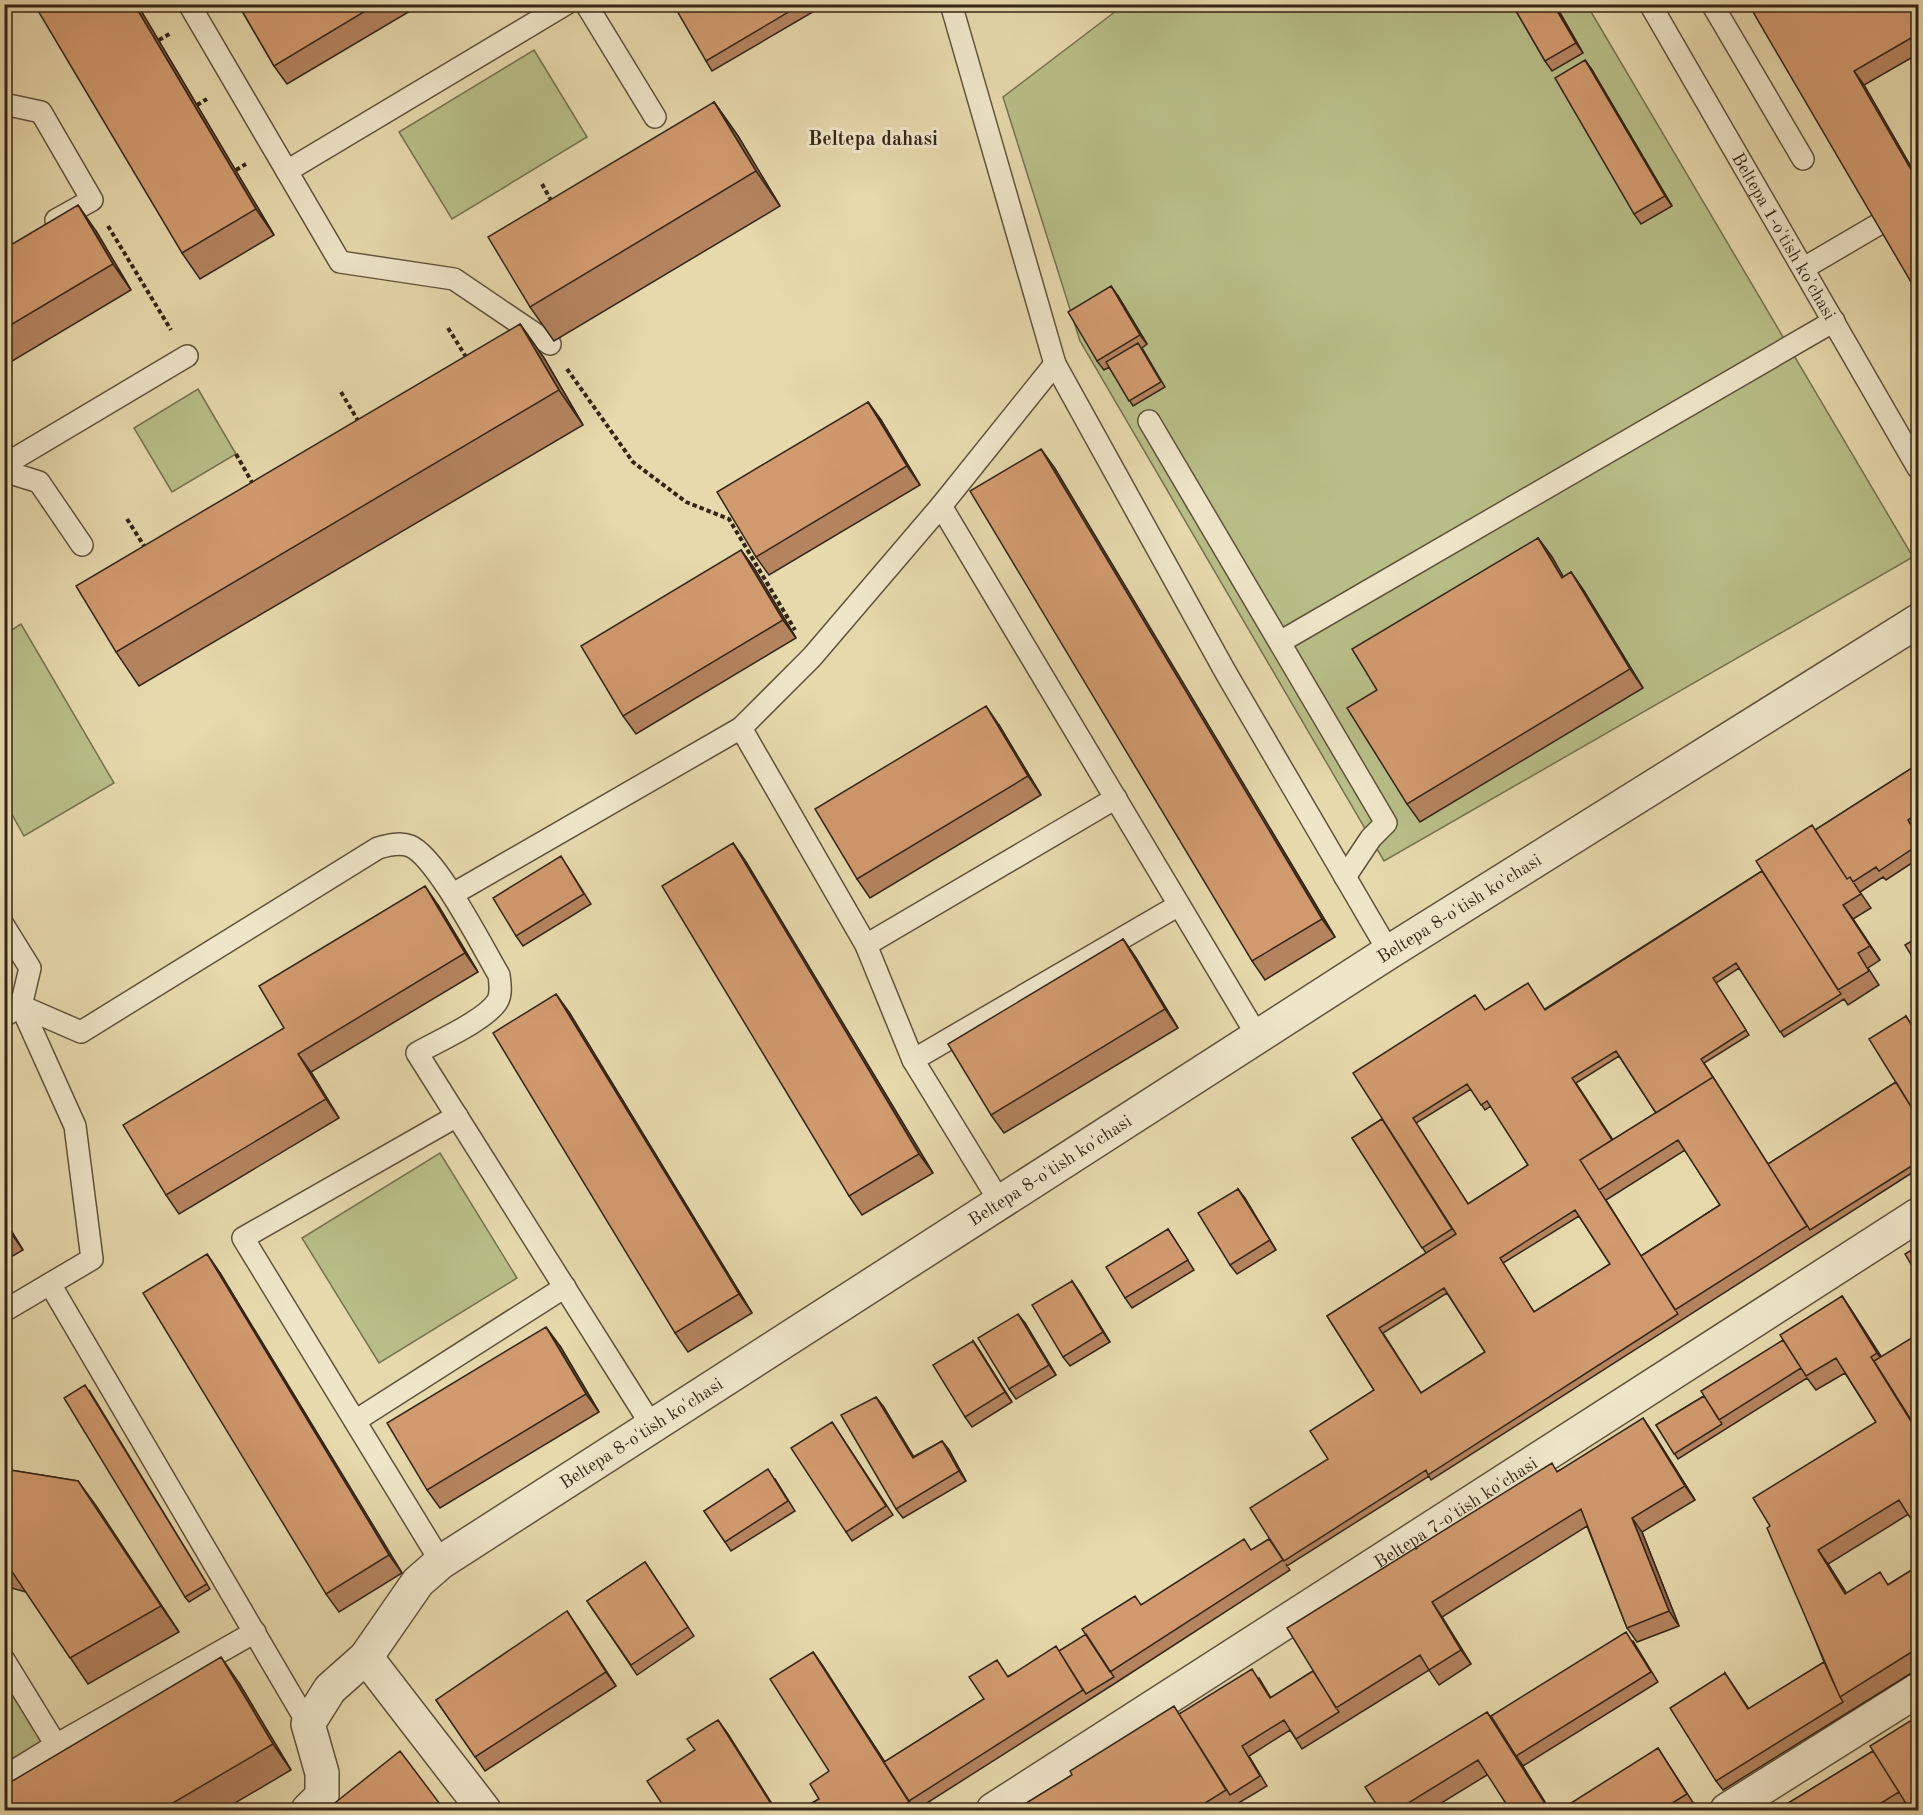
<svg xmlns="http://www.w3.org/2000/svg" width="1923" height="1815" font-family="'Old Standard TT',serif">
  <style>
    .green { fill: #b8be87; stroke: #76724f; stroke-width: 1.5 }
    .lines { fill: none; stroke-linecap: round; stroke-linejoin: round }
    .service-casing { stroke: #60523c; stroke-width: 24 }
    .minor-casing { stroke: #60523c; stroke-width: 36 }
    .path { stroke: #342517; stroke-width: 4; stroke-dasharray: 4.5 3; stroke-linecap: butt }
    .service { stroke: #efe6c9; stroke-width: 21 }
    .minor { stroke: #efe6c9; stroke-width: 33 }
    .wall { fill: #b4845f; stroke: #342517; stroke-width: 1.5; fill-rule: evenodd }
    .shaded-wall { fill: #926c4d; stroke: #342517; stroke-width: 1.5 }
    .building { fill: #d19a6e; stroke: #342517; stroke-width: 1.5; fill-rule: evenodd }
    .labels { text-anchor: middle; stroke-width: 6; stroke-linejoin: round; paint-order: stroke }
    .street-label { font-size: 18px; fill: #342517; stroke: #efe6c9 }
    .neighbourhood-label { font-size: 20px; font-weight: bold; fill: #342517; stroke: #efe6c9 }
  </style>
  <rect width="100%" height="100%" fill="#e6d9ac"/>
  <filter id="stains"><feTurbulence type="fractalNoise" baseFrequency=".00333" numOctaves="4"/><feColorMatrix values="0 0 0 0 .2 0 0 0 0 .09 0 0 0 0 .02 0 0 0 .5 -.17"/></filter>
  <radialGradient id="worn" r=".72"><stop offset=".6" stop-color="#630" stop-opacity="0"/><stop offset="1" stop-color="#630" stop-opacity=".3"/></radialGradient>
  <!-- green -->
  <path class="green" d="M1124,5H1587L1913,557L1384,861L1080,341L1003,97Z
    M534,50L587,137L452,219L399,132Z
    M198,389L236,454L172,492L134,428Z
    M21,624L114,783L24,836L5,802V634Z
    M440,1153L517,1278L379,1363L302,1238Z
    M4,1660L56,1745L4,1777Z"/>
  <g class="lines">
    <!-- service casing -->
    <g class="service-casing">
      <g id="service">
        <path d="M189,4L340,262L454,279L550,344"/>
        <path d="M586,4L655,117"/>
        <path d="M951,4L1055,364L1226,673L1389,952"/>
        <path id="s1" d="M1650,4L1918,468"/>
        <path d="M1712,4L1803,159"/>
        <path d="M4,104L41,112L92,200L56,220"/>
        <path d="M287,171L566,4"/>
        <path d="M1804,268L1879,224"/>
        <path d="M1149,421L1386,823L1371,838L1345,877"/>
        <path d="M4,465L187,356"/>
        <path d="M4,471L39,482L82,545"/>
        <path d="M941,506L1055,364"/>
        <path d="M1280,642L1834,321"/>
        <path d="M453,894L741,728"/>
        <path d="M4,926L30,968L21,1006L75,1126L92,1259L4,1311"/>
        <path d="M866,945L1116,798"/>
        <path d="M21,1006L81,1032L378,848C388,845 400,842 410,846C436,856 483,948 499,975C500,984 502,994 497,1002C484,1021 438,1041 417,1053L652,1426"/>
        <path d="M4,1016L21,1006"/>
        <path d="M913,1060L1179,905"/>
        <path d="M1000,1202L913,1060L866,945L741,728L812,657L941,506L1258,1037"/>
        <path d="M50,1284L308,1724"/>
        <path d="M355,1421L565,1287"/>
        <path d="M441,1562L243,1238L457,1116"/>
        <path d="M4,1660L56,1745L4,1777"/>
        <path d="M56,1745L255,1632"/>
      </g>
    </g>
    <!-- minor casing -->
    <g class="minor-casing">
      <g id="minor">
        <path d="M366,1657L484,1810"/>
        <path id="s2" d="M308,1810L322,1796V1773L308,1724L330,1689L366,1657L418,1582L441,1562L1389,952L1918,621"/>
        <path id="s3" d="M993,1810L1918,1215"/>
        <path d="M1727,1810L1918,1690"/>
      </g>
    </g>
    <!-- path -->
    <path class="path" d="M159,40L171,33
      M197,105L207,99
      M236,170L246,164
      M542,184L553,204
      M108,226L171,330
      M448,328L468,360
      M567,369L633,462L686,502L729,519L795,630
      M341,392L360,424
      M236,454L254,486
      M127,519L146,549"/>
    <!-- service -->
    <use href="#service" class="service"/>
    <!-- minor -->
    <use href="#minor" class="minor"/>
  </g>
  <!-- wall -->
  <path class="wall" d="M137,4L274,235L200,279L182,253Z
    M238,4H422L287,84L274,66Z
    M688,4H823V6L712,71L706,61Z
    M1116,4H1124L1119,8Z
    M1512,4H1555L1583,53L1552,71L1545,61Z
    M1765,4H1918V54L1864,85L1918,179V294Z
    M1585,60L1592,70L1672,206L1641,224L1634,214Z
    M714,102L738,136L780,206L554,341L530,307Z
    M96,231L131,290L4,366V249Z
    M1118,296L1147,344L1142,348L1165,387L1133,406L1109,367L1104,370L1097,361Z
    M520,324L544,358L583,425L139,686L116,652Z
    M868,402L881,420L920,485L769,575L756,557Z
    M1054,467L1335,937L1265,980L1252,961Z
    M1538,538L1552,557L1563,577L1571,572L1584,591L1643,688L1420,822L1407,804L1377,690Z
    M741,550L754,568L796,638L636,734L623,716Z
    M999,725L1041,795L870,898L857,879Z
    M1918,764V827L1914,830L1918,836V859L1886,880L1883,877L1860,892L1871,908L1853,919L1880,960L1868,968L1879,985L1848,1005L1844,999L1784,1037L1739,968L1716,983L1749,1035L1704,1063L1768,1164L1896,1082L1906,1016L1918,1035V1169L1431,1480L1429,1476L1287,1566L1286,1564L1290,1570L1117,1682L916,1810L913,1807L915,1810H800L819,1799L829,1771L813,1652L885,1762L984,1699L1008,1676L1059,1651L1141,1605L1252,1550L1269,1539L1328,1459L1374,1390L1327,1316L1426,1253L1352,1138L1382,1119L1485,1010L1545,1009L1762,871L1815,830ZM1619,1056L1656,1113L1613,1140L1576,1083ZM1471,1089L1485,1110L1491,1106L1528,1165L1468,1204L1416,1123ZM1685,1150L1720,1205L1641,1256L1606,1200ZM1579,1216L1610,1264L1534,1312L1503,1263ZM1447,1293L1485,1352L1421,1393L1383,1333Z
    M733,843L746,862L933,1173L862,1215L849,1196Z
    M567,866L591,904L523,946L516,936Z
    M438,905L478,972L311,1072L339,1118L179,1214L166,1195L284,1028Z
    M1123,939L1136,958L1178,1028L1004,1133L991,1115Z
    M569,1012L752,1313L688,1352L675,1333Z
    M1238,1189L1276,1250L1237,1274L1230,1265Z
    M4,1219L23,1250L4,1261Z
    M1168,1229L1194,1270L1132,1308L1125,1298Z
    M207,1254L220,1273L402,1573L339,1612L326,1594Z
    M1072,1281L1110,1342L1070,1366L1063,1357Z
    M1842,1296L1881,1357L1909,1514L1828,1564L1846,1593L1889,1584L1918,1566V1669L1723,1790L1716,1781L1725,1673L1749,1709L1824,1662L1770,1526L1876,1422L1845,1373L1816,1390L1807,1378L1678,1459L1656,1425L1704,1396L1783,1340Z
    M1025,1323L1056,1375L1016,1399L1009,1389Z
    M973,1341L1012,1402L972,1427L965,1417Z
    M560,1346L599,1412L440,1508L427,1490Z
    M89,1390L210,1589L189,1602L185,1597Z
    M883,1406L913,1457L942,1441L949,1450L966,1481L903,1518L896,1509Z
    M832,1422L893,1515L852,1541L846,1532Z
    M1653,1433L1695,1500L1642,1532L1679,1626L1637,1642L1627,1628L1587,1526L1442,1617L1471,1664L1439,1685L1429,1670L1302,1749L1290,1730L1249,1756L1267,1786L1227,1810H1015L1072,1775L1179,1714L1259,1678L1271,1698L1313,1671L1558,1471Z
    M4,1469L78,1481L179,1632L88,1684L26,1592L8,1587L4,1589Z
    M775,1479L795,1511L731,1551L704,1511Z
    M645,1562L694,1636L637,1675L587,1601Z
    M577,1626L616,1686L485,1771L436,1700Z
    M1633,1641L1658,1682L1523,1766L1521,1763L1487,1775L1430,1810H1380L1491,1716Z
    M239,1683L291,1770L223,1810H4Z
    M1918,1716V1810L1905,1802L1892,1810H1777L1873,1751Z
    M1658,1748L1694,1804L1683,1810H1572Z"/>
  <!-- shaded-wall -->
  <path class="shaded-wall" d="M134,4H137L274,235L256,209Z
    M1553,4H1555L1583,53L1576,43Z
    M1585,60L1592,70L1672,206L1665,196Z
    M1854,71L1864,85L1918,179V182Z
    M714,102L738,136L780,206L756,171Z
    M78,205L96,231L131,290L113,264Z
    M1111,286L1118,296L1147,344L1140,335Z
    M520,324L544,358L583,425L559,390Z
    M868,402L881,420L920,485L907,466Z
    M1041,449L1054,467L1335,937L1322,919Z
    M1538,538L1552,557L1575,597L1562,578Z
    M741,550L754,568L796,638L783,620Z
    M1571,572L1584,591L1643,688L1630,669Z
    M986,706L999,725L1041,795L1028,776Z
    M733,843L746,862L933,1173L919,1154Z
    M425,886L438,905L478,972L465,953Z
    M1843,905L1853,919L1880,960L1870,946Z
    M1123,939L1136,958L1178,1028L1165,1009Z
    M556,994L569,1012L752,1313L739,1294Z
    M298,1054L311,1072L339,1118L326,1099Z
    M1238,1189L1245,1198L1276,1250L1270,1240Z
    M4,1219L23,1250L4,1223Z
    M207,1254L220,1273L402,1573L389,1555Z
    M1072,1281L1079,1291L1110,1342L1103,1332Z
    M1842,1296L1852,1311L1888,1367L1877,1353Z
    M1018,1314L1025,1323L1056,1375L1049,1365Z
    M546,1327L560,1346L599,1412L586,1394Z
    M973,1341L980,1351L1012,1402L1005,1392Z
    M876,1397L883,1406L920,1467L913,1458Z
    M1643,1418L1653,1433L1695,1500L1685,1486Z
    M942,1441L949,1450L966,1481L959,1471Z
    M78,1481L97,1507L179,1632L161,1606Z
    M1632,1518L1642,1532L1679,1626L1669,1611Z
    M1818,1550L1828,1564L1856,1608L1845,1594Z
    M1432,1602L1442,1617L1471,1664L1461,1650Z
    M567,1611L577,1626L616,1686L606,1672Z
    M813,1652L823,1666L915,1810L909,1802Z
    M221,1657L239,1683L291,1770L273,1744Z
    M1487,1712L1521,1763L1550,1810H1549Z
    M718,1720L728,1734L776,1810H775Z"/>
  <!-- building -->
  <path class="building" d="M34,4H134L256,209L182,253Z
    M238,4H377L274,66Z
    M688,4H802L706,61L677,11Z
    M1512,4H1553L1576,43L1545,61Z
    M1765,4H1918V34L1854,71L1918,182V294L1753,12Z
    M1585,60L1665,196L1634,214L1555,78Z
    M714,102L756,171L530,307L488,237Z
    M78,205L113,264L4,329V249Z
    M1111,286L1140,335L1097,361L1068,312Z
    M520,324L559,390L116,652L76,586Z
    M1138,343L1161,382L1129,401L1106,362Z
    M868,402L907,466L756,557L717,492Z
    M1041,449L1322,919L1252,961L970,491Z
    M1538,538L1562,578L1571,572L1630,669L1407,804L1347,708L1377,690L1352,649Z
    M741,550L783,620L623,716L581,646Z
    M986,706L1028,776L857,879L815,809Z
    M1918,764V813L1908,820L1918,837V845L1879,871L1876,867L1853,882L1850,877L1847,879L1815,830Z
    M1812,825L1847,879L1850,877L1861,894L1843,905L1870,946L1858,953L1869,971L1838,990L1756,861Z
    M733,843L919,1154L849,1196L662,886Z
    M561,856L584,894L516,936L493,898Z
    M1762,871L1841,994L1780,1032L1736,963L1713,978L1746,1030L1701,1059L1716,1082L1713,1077L1656,1113L1616,1051L1572,1078L1612,1140L1580,1160L1678,1314L1428,1475L1426,1470L1284,1561L1250,1508L1328,1459L1310,1431L1374,1390L1327,1316L1456,1234L1353,1073L1475,995L1485,1010L1528,983L1545,1010ZM1467,1084L1481,1105L1487,1101L1528,1165L1468,1204L1413,1118ZM1575,1210L1610,1264L1534,1312L1500,1258ZM1444,1288L1485,1352L1421,1393L1379,1328Z
    M425,886L465,953L298,1054L326,1099L166,1195L123,1125L284,1028L259,986Z
    M1918,937V966L1905,945Z
    M1123,939L1165,1009L991,1115L948,1044Z
    M556,994L739,1294L675,1333L493,1033Z
    M1906,1016L1918,1036V1118L1869,1039Z
    M1713,1077L1807,1226L1675,1310L1641,1256L1720,1205L1678,1140L1599,1190L1580,1160Z
    M1896,1082L1918,1118V1162L1810,1230L1768,1164Z
    M1382,1119L1452,1229L1422,1248L1352,1138Z
    M1238,1189L1270,1240L1230,1265L1198,1213Z
    M1168,1229L1188,1260L1125,1298L1106,1267Z
    M1918,1246V1276L1905,1254Z
    M207,1254L389,1555L326,1594L143,1293Z
    M1072,1281L1103,1332L1063,1357L1032,1305Z
    M1842,1296L1877,1353L1871,1357L1917,1431H1918V1530L1899,1500L1818,1550L1845,1594L1880,1572L1888,1585L1918,1566V1648L1840,1697L1767,1528L1770,1526L1753,1498L1876,1422L1836,1358L1806,1376L1780,1335Z
    M1018,1314L1049,1365L1009,1389L978,1338Z
    M546,1327L586,1394L427,1490L387,1423Z
    M1918,1334V1431L1874,1361Z
    M1783,1340L1801,1368L1719,1420L1701,1391Z
    M973,1341L1005,1392L965,1417L933,1365Z
    M85,1385L207,1584L185,1597L64,1398Z
    M1704,1396L1722,1424L1674,1454L1656,1425Z
    M876,1397L913,1458L942,1441L959,1471L896,1509L841,1415Z
    M1643,1418L1685,1486L1632,1518L1669,1611L1627,1628L1581,1509L1432,1602L1461,1650L1429,1670L1420,1655L1336,1708L1287,1628L1552,1463L1557,1472Z
    M832,1422L886,1506L846,1532L791,1448Z
    M4,1469L78,1481L161,1606L70,1658L9,1567L4,1565Z
    M768,1469L788,1501L725,1542L704,1511Z
    M1244,1539L1251,1550L1269,1539L1283,1560L1110,1672L1082,1629L1135,1596L1141,1605Z
    M645,1562L688,1627L631,1665L587,1601Z
    M567,1611L606,1672L475,1757L436,1700Z
    M1626,1632L1651,1672L1516,1756L1491,1716Z
    M1086,1634L1114,1677L1086,1694L1059,1651Z
    M1056,1646L1083,1690L909,1801L884,1762L984,1699L969,1677L997,1660L1008,1677Z
    M813,1652L909,1802L896,1810H800L819,1799L810,1784L829,1771L770,1679Z
    M221,1657L273,1744L161,1810H4V1786Z
    M1824,1662L1840,1697L1843,1702L1716,1781L1670,1708L1725,1673L1748,1709Z
    M1252,1669L1270,1698L1313,1671L1339,1712L1296,1739L1284,1720L1242,1746L1260,1776L1230,1795L1179,1714Z
    M1174,1706L1226,1790L1194,1810H1015L1072,1775L1070,1771Z
    M1487,1712L1549,1810H1510L1478,1760L1397,1810H1380L1365,1787Z
    M1918,1716V1765L1914,1768L1918,1775V1810H1910L1870,1746Z
    M718,1720L775,1810H666L647,1781L695,1750L687,1739Z
    M1658,1748L1687,1794L1661,1810H1572L1568,1805Z
    M400,1751L443,1808L440,1810H326Z
    M1873,1751L1899,1792L1870,1810H1777Z"/>
  <g class="labels">
    <!-- street labels -->
    <g class="street-label">
      <text dy="6" stroke="none"><textPath href="#s1" startOffset="268">Beltepa 1-o'tish ko'chasi</textPath></text>
      <text dy="6" stroke="none"><textPath href="#s2" startOffset="1515">Beltepa 8-o'tish ko'chasi</textPath></text>
      <text dy="6" stroke="none"><textPath href="#s2" startOffset="1029">Beltepa 8-o'tish ko'chasi</textPath></text>
      <text dy="6" stroke="none"><textPath href="#s2" startOffset="543">Beltepa 8-o'tish ko'chasi</textPath></text>
      <text dy="6" stroke="none"><textPath href="#s3" startOffset="550">Beltepa 7-o'tish ko'chasi</textPath></text>
    </g>
    <!-- neighbourhood labels -->
    <g class="neighbourhood-label">
      <text x="873" y="145">Beltepa dahasi</text>
    </g>
  </g>
  <!-- margin -->
  <rect width="1923" height="1815" fill="none" stroke="#e6d9ac" stroke-width="24"/>
  <rect x="6" y="6" width="1911" height="1803" fill="none" stroke="#342517" stroke-width="3"/>
  <rect x="12" y="12" width="1899" height="1791" fill="none" stroke="#342517" stroke-width="1.5"/>
  <rect width="100%" height="100%" filter="url(#stains)"/>
  <rect width="100%" height="100%" fill="url(#worn)"/>
</svg>
